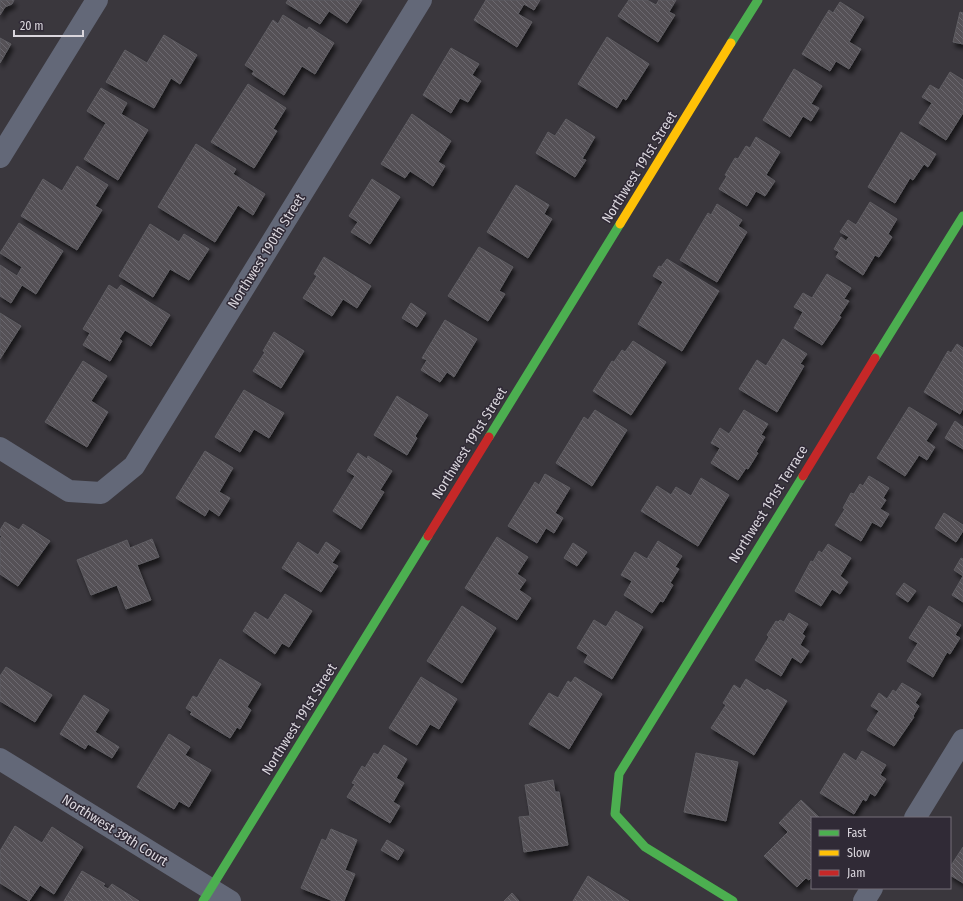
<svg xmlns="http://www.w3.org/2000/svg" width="963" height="901" font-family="'Fira Sans Condensed',sans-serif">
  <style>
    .building { fill: url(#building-back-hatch); stroke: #5f5d62; filter: url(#shadow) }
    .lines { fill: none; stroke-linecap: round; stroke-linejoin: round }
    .street { stroke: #636878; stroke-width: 22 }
    .fast { stroke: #4caf50; stroke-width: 9 }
    .slow { stroke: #ffc107; stroke-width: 9 }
    .jam { stroke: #c62828; stroke-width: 9 }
    .labels { text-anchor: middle; stroke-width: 3; stroke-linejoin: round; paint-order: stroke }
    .street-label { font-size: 14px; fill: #dad6dd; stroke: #302a36 }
  </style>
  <defs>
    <pattern id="building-back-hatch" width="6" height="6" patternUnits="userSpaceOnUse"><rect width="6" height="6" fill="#545157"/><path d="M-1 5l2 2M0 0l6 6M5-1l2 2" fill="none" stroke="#6c696f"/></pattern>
    <filter id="shadow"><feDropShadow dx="2.5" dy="4.5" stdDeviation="2" flood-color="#0009"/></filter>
  </defs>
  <rect width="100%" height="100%" fill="#3a373d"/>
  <!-- building -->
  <path class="building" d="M0,0H14L12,4L5,7L0,15Z
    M288,0H362L347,23L329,11L320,24L286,3Z
    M486,0H540L534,10L524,4L518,14L532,22L517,47L474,20Z
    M629,0H647L656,5L659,0H676L669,12L675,15L658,42L618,16Z
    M840,2L864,17L849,42L861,49L849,69L836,61L830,71L802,54L829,10L833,13Z
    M960,12L963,13V44L953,42Z
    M283,15L307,30L309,27L334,43L315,74L302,66L284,95L252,74L254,71L245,65L273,20L278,24Z
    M164,35L197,55L180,84L171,78L154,108L106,82L125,50L147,63Z
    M607,37L649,64L626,100L623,98L617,108L578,84Z
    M0,38L11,44L0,63Z
    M451,48L479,64L472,75L481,81L468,102L460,98L451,113L423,95Z
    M794,69L822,86L811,104L819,108L811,121L803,116L790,137L763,120Z
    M950,72L963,80V113L946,140L919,123L932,103L922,97L930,85L939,90Z
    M248,84L286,108L273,129L277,131L254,168L211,142Z
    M101,88L127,103L121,114L148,130L118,180L84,159L106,123L87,111Z
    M412,114L451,141L438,162L445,166L433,186L410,171L405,178L381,164Z
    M566,119L595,137L582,159L586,160L575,177L536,153L548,132L555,136Z
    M901,132L936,154L928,167L924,164L913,180L910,178L895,203L868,187Z
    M756,137L780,152L766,175L775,181L765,196L756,191L747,206L719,189L727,176L725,175L735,158L738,159L746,146L750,148Z
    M196,144L236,169L233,174L265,194L253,215L238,205L215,242L158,207Z
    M77,166L108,185L95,206L102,210L77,250L21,216L43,179L62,191Z
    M372,179L400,197L370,244L351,232L358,222L349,216Z
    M516,185L549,205L544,214L552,219L528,258L487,232Z
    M870,202L897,219L888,234L892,237L879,257L875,255L863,275L836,257L839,252L834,249L841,237L846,241L849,237L840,232L848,220L856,225Z
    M717,204L742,220L738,226L747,232L717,282L680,260L708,213L711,215Z
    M19,223L63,251L36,294L22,285L11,303L0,296V265L17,276L22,267L0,253Z
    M150,224L179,242L184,234L209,249L189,280L170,269L153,297L119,276Z
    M479,247L513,267L499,291L505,294L488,321L448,296Z
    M324,257L371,286L357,308L343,299L332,316L303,298L317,276L314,274Z
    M667,259L719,291L682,351L638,324L663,282L653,276L659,266L661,267Z
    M827,274L851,288L844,299L849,301L839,316L841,317L822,345L794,328L803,312L794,307L803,293L812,298Z
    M109,285L117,290L121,285L170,315L151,346L125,330L119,339L122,341L110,361L83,345L90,333L83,329Z
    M411,303L426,313L417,327L402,318Z
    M0,313L21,326L0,359Z
    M445,320L477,339L454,377L447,372L440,382L421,370L427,360L422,358Z
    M274,332L304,351L281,388L253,371L265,352L263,351Z
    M783,339L807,354L800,364L804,366L777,412L739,389L757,360L766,366Z
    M633,341L666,362L631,415L593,391L612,361L614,362L622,350L625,352Z
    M957,344L963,348V408L960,414L924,392L948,351L951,353Z
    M83,361L107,376L91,401L108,412L87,447L45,422Z
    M244,390L284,413L269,438L254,429L240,452L215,437Z
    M397,396L428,415L415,436L417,438L407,455L374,435Z
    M909,407L937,424L926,441L935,447L927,460L919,455L905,476L877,458Z
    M595,410L627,430L592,486L556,463L584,417L588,420Z
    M744,410L768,424L761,435L765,437L756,452L758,453L748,469L746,468L738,480L711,463L720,448L711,443L720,428L729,434Z
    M955,421L963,427V449L945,438Z
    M205,451L233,468L219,492L230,498L219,516L209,509L205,516L176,498Z
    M358,453L367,459L368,456L392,471L380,490L384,492L361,529L333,511L355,476L347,471Z
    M545,474L570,488L555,513L563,518L554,533L546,528L537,543L508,526L535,482L539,485Z
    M869,476L889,488L883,498L886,500L880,509L889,514L881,527L872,522L861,541L835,525L845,509L843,508L851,493L854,494L860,484L863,486Z
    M701,478L729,495L698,546L641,511L657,486L671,495L676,487L691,496Z
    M944,513L963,525V531L956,542L935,528Z
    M5,522L19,530L23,524L50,541L18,586L0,574V539L2,536L0,535V530Z
    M497,537L528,557L517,574L526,580L519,590L531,598L517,620L465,588Z
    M152,539L159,557L137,565L151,600L126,609L117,585L91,595L77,560L127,540L130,548Z
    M658,541L682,556L675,567L679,569L670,583L673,585L663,602L660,601L652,613L624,595L632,581L621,575L635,552L647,559Z
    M298,542L318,555L326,542L340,551L332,563L338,566L321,592L282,568Z
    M573,543L587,552L577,566L564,558Z
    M828,544L851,558L840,576L848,582L840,594L832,589L821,606L795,591L811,561L813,562L819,551L822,553Z
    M961,558L963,559V602L952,595L963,576L954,570Z
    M904,583L916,591L908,602L896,594Z
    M285,594L312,611L289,647L282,643L275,654L243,631L255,612L268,620Z
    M462,606L496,628L462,683L427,661Z
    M929,606L961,625L955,635L960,638L950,654L947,652L933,677L907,661L918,643L909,638Z
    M616,611L643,627L612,679L584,662L588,655L577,648L594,620L606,627Z
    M789,613L808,624L802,634L805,636L800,645L809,651L801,663L792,657L781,676L755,660L769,637L767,635L776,621L778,622L780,620L784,622Z
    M220,659L261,684L247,707L251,710L240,729L237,727L230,738L190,714L192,712L186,708L193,696L197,698Z
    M6,667L52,695L35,722L0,701V676Z
    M421,677L457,699L439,729L430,724L417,745L389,728Z
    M575,677L602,694L569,749L529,724L549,693L558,698L568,681L571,683Z
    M746,679L765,691L767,689L787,701L754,755L711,728L726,705L723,703L734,685L740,689Z
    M902,683L921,694L915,703L919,706L913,716L914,717L894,746L867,730L879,711L871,706L879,693L887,699L893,690L896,692Z
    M84,695L109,710L95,732L119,747L112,758L88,744L85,749L60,734Z
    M169,734L190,747L185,755L211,770L189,807L179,801L174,809L137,787Z
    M384,745L407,759L396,778L404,783L393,802L400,806L390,823L347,797L355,784L352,783L362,766L365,768L374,753L378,755Z
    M862,751L886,765L880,775L886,779L875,796L870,793L866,801L863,799L854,814L820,793L844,753L856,761Z
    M696,753L738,762L726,821L684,812Z
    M553,780L555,792H559L568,845L524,852L519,817L530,816L525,785Z
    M801,800L820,818H812V877L809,880L806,878L797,887L764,856L788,832L779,823Z
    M15,826L42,843L52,827L83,847L54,894L40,885L29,901L0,883V851Z
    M331,829L357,840L345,870L355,874L344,901H333L301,888L322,839L326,841Z
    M387,840L404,850L398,860L381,850Z
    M963,847V883L950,875V867Z
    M82,871L105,884L103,886L108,889L112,884L139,901H64Z
    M588,876L629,901H573Z
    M512,893L519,901H504Z"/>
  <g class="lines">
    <!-- street -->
    <path class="street" d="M0,157L97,0
      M0,448L69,491L101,493L134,466L421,0
      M0,759L230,901
      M915,818L963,740
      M864,901L872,888"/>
    <!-- fast -->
    <path class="fast" d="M731,43L758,0
      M875,358L963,216
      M489,437L620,224
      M203,901L428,536
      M733,901L645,847L615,814L619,774L803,476"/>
    <!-- slow -->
    <path class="slow" d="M620,224L731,43"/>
    <!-- jam -->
    <path class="jam" d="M803,476L875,358
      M428,536L489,437"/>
  </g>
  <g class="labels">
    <!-- street labels -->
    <g class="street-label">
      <text transform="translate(639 167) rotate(-58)" y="5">Northwest 191st Street</text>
      <text transform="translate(266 251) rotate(-58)" y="5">Northwest 190th Street</text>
      <text transform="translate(469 443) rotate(-58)" y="5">Northwest 191st Street</text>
      <text transform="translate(768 504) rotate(-58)" y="5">Northwest 191st Terrace</text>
      <text transform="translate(299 719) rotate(-58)" y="5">Northwest 191st Street</text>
      <text transform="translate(115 830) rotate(32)" y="5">Northwest 39th Court</text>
    </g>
  </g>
  <!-- legend -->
  <rect x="811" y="817" width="140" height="72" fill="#302a36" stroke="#746f79"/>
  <rect x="819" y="830" width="20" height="6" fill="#4caf50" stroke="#746f79"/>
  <text x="847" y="837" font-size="12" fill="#dad6dd">Fast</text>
  <rect x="819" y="850" width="20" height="6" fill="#ffc107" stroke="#746f79"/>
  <text x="847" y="857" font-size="12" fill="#dad6dd">Slow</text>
  <rect x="819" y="870" width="20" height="6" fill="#c62828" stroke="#746f79"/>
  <text x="847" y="877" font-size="12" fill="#dad6dd">Jam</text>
  <!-- scale -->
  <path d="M14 30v6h69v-6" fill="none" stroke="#dad6dd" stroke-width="2"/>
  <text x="20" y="30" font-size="12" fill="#dad6dd" stroke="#302a36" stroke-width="3" paint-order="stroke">20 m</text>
</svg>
